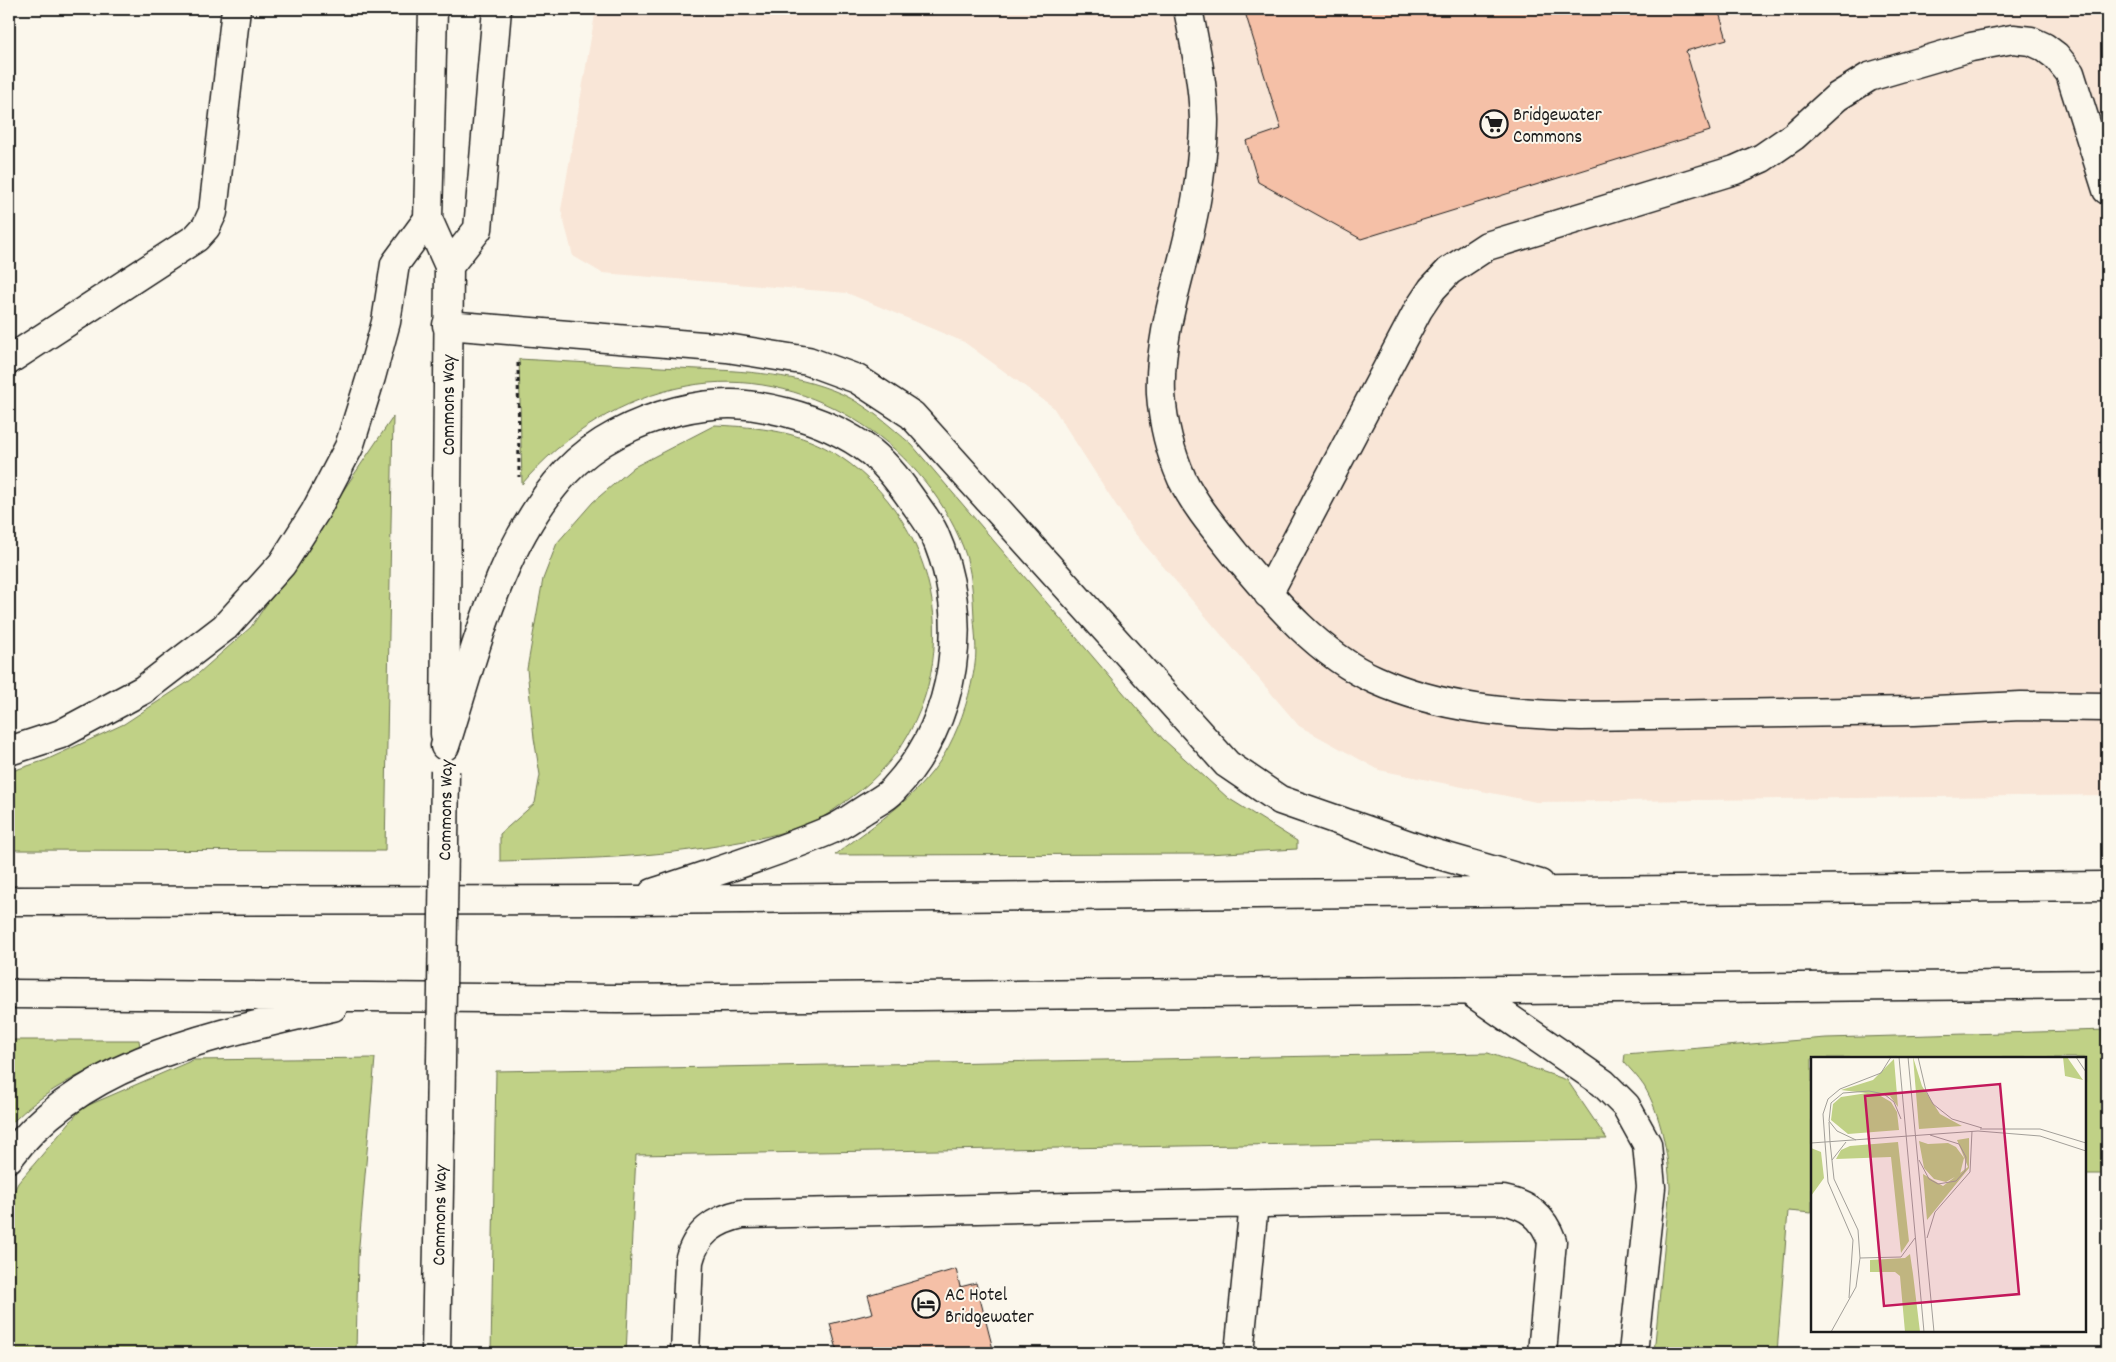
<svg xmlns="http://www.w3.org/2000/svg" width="2116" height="1362" font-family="Dekko,sans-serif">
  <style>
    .built { fill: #f9e6d7 }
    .green { fill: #c0d186; stroke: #6e7651 }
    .building { fill: #f5c0a7; stroke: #1c1c1c }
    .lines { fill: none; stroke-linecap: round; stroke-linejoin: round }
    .minor-casing { stroke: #1c1c1c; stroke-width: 31 }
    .highway-casing { stroke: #1c1c1c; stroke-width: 31 }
    .path { stroke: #1c1c1c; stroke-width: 3; stroke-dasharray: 4 4; stroke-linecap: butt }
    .minor { stroke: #fbf7ec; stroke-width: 28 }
    .highway { stroke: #fbf7ec; stroke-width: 28 }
    .minor-bridge-casing { stroke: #1c1c1c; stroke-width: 31; stroke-linecap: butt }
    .minor-bridge { stroke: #fbf7ec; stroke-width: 28 }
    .labels { text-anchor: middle; stroke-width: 4; stroke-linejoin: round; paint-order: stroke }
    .poi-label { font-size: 19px; fill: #1c1c1c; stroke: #fbf7ec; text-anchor: start }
    .street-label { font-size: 19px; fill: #1c1c1c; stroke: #fbf7ec }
    .inset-road { fill: none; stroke: #a29f99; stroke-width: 1 }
    .view { fill: #c2185b; fill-opacity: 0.15; stroke: #c2185b; stroke-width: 2.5 }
    .inset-edge { fill: none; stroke: #1c1c1c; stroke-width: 2.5 }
  </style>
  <rect width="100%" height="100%" fill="#fbf7ec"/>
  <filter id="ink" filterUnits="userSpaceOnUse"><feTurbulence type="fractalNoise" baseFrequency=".02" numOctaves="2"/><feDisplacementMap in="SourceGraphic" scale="10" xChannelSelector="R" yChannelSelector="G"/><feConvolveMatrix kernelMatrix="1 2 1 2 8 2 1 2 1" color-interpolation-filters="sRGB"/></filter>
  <g filter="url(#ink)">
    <!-- built -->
    <path class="built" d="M596,9H2107V795L1536,802L1379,770L1299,726L1132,530L1053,407L964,342L847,293L602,273L573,256L561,210Z"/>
    <!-- green -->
    <path class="green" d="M519,359C572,362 625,365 678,368C735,371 789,371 842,394C868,406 890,426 912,445L1163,739L1228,798L1297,841V849L1208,854L835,855C876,823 924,794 949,746C962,721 971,692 975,664C977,650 975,633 974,619C973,595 972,570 963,547C921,440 802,364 687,386C623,398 563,435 522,484Z
      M393,417L385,851L9,850V772L46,760L124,724L191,680L251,627Z
      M715,425C758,427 802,431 839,456C960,536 969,715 849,799C840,805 832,812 823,817C794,831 764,838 733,843C656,858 578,859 500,861V834L535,803L540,775L534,738L527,669L543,579L557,543L593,502L634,467Z
      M2107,1030V1174H2085V1058H1812V1213L1788,1211L1777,1353H1654L1670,1187C1668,1153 1661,1115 1644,1086C1638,1077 1630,1069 1624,1062L1625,1054L1826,1038Z
      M9,1040H139L140,1047C92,1068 46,1087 9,1126Z
      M1488,1053L1567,1080L1607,1139L636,1155L626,1353H491L496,1071Z
      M375,1058L358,1257L356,1353H9V1201L18,1183L82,1108L193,1060Z"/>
    <!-- building -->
    <path class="building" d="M1244,9H1718L1727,39L1686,51L1710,131L1361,239L1258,182L1246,141L1281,129Z
      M956,1269L960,1287L976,1283L994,1353H838L830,1324L873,1313L868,1295Z"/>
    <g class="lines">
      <!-- minor casing -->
      <g class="minor-casing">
        <path id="minor" d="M433,9L428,219L449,266L445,734
          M1188,9C1195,45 1203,82 1204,120C1204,142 1201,166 1198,188C1189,256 1158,324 1161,394C1163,423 1170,452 1182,479C1196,507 1216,530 1235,554C1275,602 1318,654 1376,680C1441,709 1511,714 1581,716L1914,711L2021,706L2107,707
          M449,266L478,229L497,9
          M9,360L196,238L206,227L213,212L236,9
          M1268,594L1418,310L1432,289L1449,271L1487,246L1735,170L1762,158L1794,136L1837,97L1869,77L1971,47L2013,39L2031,41L2044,47L2056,56L2070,73L2107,190
          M436,1353L440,1133
          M685,1353L689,1261C696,1233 714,1220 742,1214L1355,1201L1503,1200C1528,1205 1543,1216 1552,1241L1542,1353
          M1239,1353L1254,1204"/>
      </g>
      <!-- highway casing -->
      <g class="highway-casing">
        <path id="highway" d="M447,325L727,348L808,361L857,379L912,415L1227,764L1280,800L1429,852L1540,884
          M445,746C475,653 498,546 566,472C595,441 637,421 677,411C718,401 744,402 785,412C816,420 845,432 871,452C888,466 901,484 913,501C920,511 929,522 934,533C972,618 957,722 893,790C886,798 876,802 867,808C854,816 842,826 828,831C771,855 711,873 653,893
          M9,751L61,734L143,690L225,627L282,564L315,512L349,447L371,377L386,322L395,264L428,219
          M9,901L632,900L2107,886
          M1471,992L1603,1083L1626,1106L1647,1144L1651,1187L1633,1353
          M9,994L618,999L2107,984
          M9,1158C82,1058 220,1034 333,1007"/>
      </g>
      <!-- path -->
      <path class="path" d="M518,363L519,477"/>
      <!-- minor -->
      <use href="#minor" class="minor"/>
      <!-- highway -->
      <use href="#highway" class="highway"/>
      <!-- minor-bridge casing -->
      <g class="minor-bridge-casing">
        <path id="minor-bridge" d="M440,1133L445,771"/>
      </g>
      <!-- minor-bridge -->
      <use href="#minor-bridge" class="minor-bridge"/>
    </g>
  </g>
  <!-- icons -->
  <defs>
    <g id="supermarket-ring" transform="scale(1.4375)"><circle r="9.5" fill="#fbf7ec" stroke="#1c1c1c" stroke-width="1.5"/><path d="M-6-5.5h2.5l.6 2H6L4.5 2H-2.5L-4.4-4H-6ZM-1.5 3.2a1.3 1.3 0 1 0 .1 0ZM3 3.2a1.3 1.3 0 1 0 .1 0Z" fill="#1c1c1c"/></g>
    <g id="hotel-ring" transform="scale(1.4375)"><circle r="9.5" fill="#fbf7ec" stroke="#1c1c1c" stroke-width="1.5"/><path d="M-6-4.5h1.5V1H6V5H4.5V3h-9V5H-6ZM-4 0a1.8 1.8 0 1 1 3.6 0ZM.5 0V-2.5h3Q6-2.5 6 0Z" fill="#1c1c1c"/></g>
  </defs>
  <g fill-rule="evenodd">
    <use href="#supermarket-ring" x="1494" y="124"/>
    <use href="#hotel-ring" x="926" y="1304"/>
  </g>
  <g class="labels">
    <!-- poi labels -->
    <g class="poi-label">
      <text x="1513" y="120">Bridgewater<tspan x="1513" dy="22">Commons</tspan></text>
      <text x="945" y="1300">AC Hotel<tspan x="945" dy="22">Bridgewater</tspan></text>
    </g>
    <!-- street labels -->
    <g class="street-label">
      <text transform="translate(447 405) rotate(-90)" y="7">Commons Way</text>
      <text transform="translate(444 810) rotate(-89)" y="7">Commons Way</text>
      <text transform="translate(438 1215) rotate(-89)" y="7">Commons Way</text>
    </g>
  </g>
  <!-- overview -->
  <g transform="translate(1811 1057)">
    <rect width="275" height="275" fill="#fbf7ec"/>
    <path d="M102,0L111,29L129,57L151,69L108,72ZM252,0H256L272,23L254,19ZM83,2L87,50L79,39L30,33L62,23ZM63,35L80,45L86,55L88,73L37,77L20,63L22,47L30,40ZM158,81V111L116,163L112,117L132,129L157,110L146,83ZM108,84L117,87L137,86L145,90L153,101L149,117L135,125L123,122L113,111ZM87,85L98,184L90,196L80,100L25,102L30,93L39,89ZM0,91L10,95L13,121L0,139ZM99,197L102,217L109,275H94L89,219L84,215H59V203L94,201Z" fill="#c0d186"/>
    <path class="inset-road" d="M88,0L113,275M97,0L123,275M107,0L115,34L122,47L141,62L171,71M265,0L275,15M18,65L19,85M169,72H229L275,86M45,83L26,74L18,64L20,46L32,36L58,34L73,37L83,45L90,62M14,85L17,125L42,183L38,241M14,85L12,57L17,42L29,32L70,16L80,0M19,85L23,122L47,173L49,201L45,230L20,275M0,86L167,74L229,79L275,94M21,103L35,85M108,103L118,122L127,127L145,124L154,114L155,100L148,87L119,78M116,181L124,155L159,115L161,74M49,201L90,200L104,181"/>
    <path class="view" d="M189,27L208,237L73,249L54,39Z"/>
    <rect width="275" height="275" class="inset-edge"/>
  </g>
  <!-- margin -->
  <rect width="2116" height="1362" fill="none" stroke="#fbf7ec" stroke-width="30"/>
  <rect x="15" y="15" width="2086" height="1332" fill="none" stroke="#1c1c1c" stroke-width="2" filter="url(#ink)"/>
</svg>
